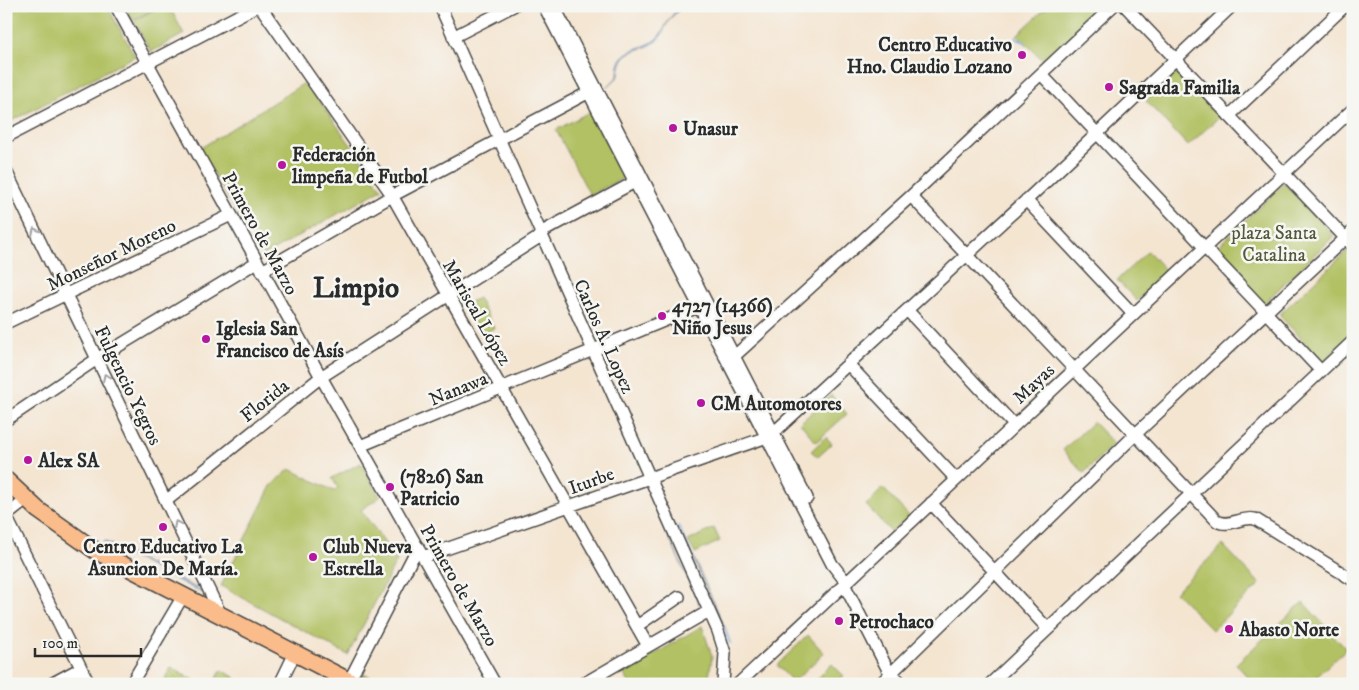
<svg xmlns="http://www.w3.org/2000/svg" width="1359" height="690" font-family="'IM FELL DW Pica',serif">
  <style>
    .green { fill: #b2c163; stroke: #6e7647 }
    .water { fill: #7bafe8; stroke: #536d8a }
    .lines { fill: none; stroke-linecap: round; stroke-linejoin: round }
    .stream { stroke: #7bafe8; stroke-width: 2 }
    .minor-casing { stroke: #494744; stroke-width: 14 }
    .highway-casing { stroke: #494744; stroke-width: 19 }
    .minor { stroke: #fff; stroke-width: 11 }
    .highway { stroke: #fabc8b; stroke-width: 16 }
    .oneway { stroke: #a0a0a0 }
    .poi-dot { fill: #b5179e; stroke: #f6f6f2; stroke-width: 2 }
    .labels { text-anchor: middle; stroke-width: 5; stroke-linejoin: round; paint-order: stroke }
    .poi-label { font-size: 19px; font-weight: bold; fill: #2b2b2b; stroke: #f6f6f2; text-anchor: start }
    .park-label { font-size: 19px; fill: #54583c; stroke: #f6f6f2 }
    .street-label { font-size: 19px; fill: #2b2b2b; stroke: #f6f6f2 }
    .town-label { font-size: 29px; font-weight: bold; fill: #2b2b2b; stroke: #f6f6f2 }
  </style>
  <rect width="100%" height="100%" fill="#f6f6f2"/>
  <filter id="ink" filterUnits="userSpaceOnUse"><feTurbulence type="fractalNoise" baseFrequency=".02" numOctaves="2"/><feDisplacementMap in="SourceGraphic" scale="10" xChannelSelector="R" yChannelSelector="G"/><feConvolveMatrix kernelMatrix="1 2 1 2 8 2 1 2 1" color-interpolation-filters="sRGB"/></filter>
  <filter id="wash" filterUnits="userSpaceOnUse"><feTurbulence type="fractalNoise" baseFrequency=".0096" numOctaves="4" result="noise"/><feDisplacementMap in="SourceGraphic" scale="20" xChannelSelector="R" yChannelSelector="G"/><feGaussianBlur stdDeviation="1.12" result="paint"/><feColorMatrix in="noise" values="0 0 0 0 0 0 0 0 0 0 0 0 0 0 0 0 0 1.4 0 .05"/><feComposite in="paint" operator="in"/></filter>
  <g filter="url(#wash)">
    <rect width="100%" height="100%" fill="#f4e5d1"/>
    <!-- green -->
    <path class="green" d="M6,6H107L135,56L6,124Z
      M125,6H169L184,34L151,52L134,21L155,9L132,20Z
      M1048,6H1106L1045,62L1017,35Z
      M1179,71L1220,116L1188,146L1146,101Z
      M306,82L382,189L263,256L199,149Z
      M591,111L625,177L590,195L556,130Z
      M1284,183L1334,236L1263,304L1213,251Z
      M1148,251L1167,272L1137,301L1117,280Z
      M1347,251L1353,258V334L1323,362L1279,315Z
      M478,298L494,328L481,335L464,305Z
      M831,395L847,414L816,442L800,423Z
      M1093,422L1114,444L1084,473L1063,450Z
      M826,437L832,444L818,457L811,451Z
      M361,463L380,497L361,510L397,560L348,655L221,586L271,486L290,469L334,491L338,488L332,478Z
      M883,488L909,516L891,532L866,505Z
      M714,528L720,541L695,553L688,541Z
      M1223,545L1260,584L1212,630L1175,592Z
      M1303,602L1346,649L1308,684H1254L1236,664Z
      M702,626L712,656L708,684H630L623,673Z
      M808,635L824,653L793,682L777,665Z
      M832,664L844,676L836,684H812Z
      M171,668L202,684H163Z
      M221,670L236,678L232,684H214Z
      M365,674L378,681L379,684H369L363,680L362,676Z"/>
    <!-- water -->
    <path class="water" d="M683,6C678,11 671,17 667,23C664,27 664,33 660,37C645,56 620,42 619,76L606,88L618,76C618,42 644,54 659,36C668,26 669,14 683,6Z
      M646,487H647L702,610Z
      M104,541L202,591V593L103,542Z
      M692,556H693L726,630L725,631Z"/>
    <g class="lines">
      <!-- stream -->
      <path class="stream" d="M1015,38L1025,42
        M678,526L693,558
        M725,629L730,643"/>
    </g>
  </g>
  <g filter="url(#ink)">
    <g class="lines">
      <!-- minor casing -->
      <g class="minor-casing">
        <path id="minor" d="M116,6L321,377L495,684
          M260,6L390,192L648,646
          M440,6L718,631L725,653L723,684
          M544,6L832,564L846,582
          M554,6L807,498
          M1125,6L1353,246
          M453,37L513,6
          M1041,74L1321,371
          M1229,116L1345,6
          M6,137L257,6
          M6,171L221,615
          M911,196L1217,521C1228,528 1242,516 1255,519L1353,580
          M1026,200L1133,314
          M540,233L631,184L633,178L637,176
          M262,271L392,196L595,89
          M907,310L1014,425
          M6,323L231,215
          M729,361L911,196L1113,6
          M848,364L956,479
          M6,420L97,359L257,262
          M360,446L705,304
          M166,501L321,377L541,236
          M931,503L1048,629
          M6,516L89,684
          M6,516L26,500
          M423,557L770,436L1032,195L1232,6
          M844,584L887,668L902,684
          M637,626L679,597
          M349,681L418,547
          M51,684L81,668
          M131,684L183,596
          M280,684L295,653
          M583,684L709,611
          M738,684L1353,109
          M880,684L1141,429L1353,231
          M990,684L1353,341"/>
      </g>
      <!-- highway casing -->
      <g class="highway-casing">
        <path id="highway" d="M6,480L38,510L96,551L355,684"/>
      </g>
      <!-- minor -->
      <use href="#minor" class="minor"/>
      <!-- highway -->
      <use href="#highway" class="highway"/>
    </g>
    <!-- one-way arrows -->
    <defs><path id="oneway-chevron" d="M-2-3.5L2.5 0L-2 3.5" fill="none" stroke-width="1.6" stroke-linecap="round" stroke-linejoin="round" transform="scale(1.25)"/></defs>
    <g class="oneway">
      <use href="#oneway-chevron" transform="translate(35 231) rotate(-116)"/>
      <use href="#oneway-chevron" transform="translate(106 377) rotate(-116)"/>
      <use href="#oneway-chevron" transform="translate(177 524) rotate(-116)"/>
    </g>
  </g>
  <!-- markers -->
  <g class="poi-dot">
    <circle cx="1022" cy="55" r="5"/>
    <circle cx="1109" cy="87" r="5"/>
    <circle cx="673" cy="128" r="5"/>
    <circle cx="282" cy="165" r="5"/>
    <circle cx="662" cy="316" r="5"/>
    <circle cx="206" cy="339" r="5"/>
    <circle cx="701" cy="403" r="5"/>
    <circle cx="28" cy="460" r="5"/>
    <circle cx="390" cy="487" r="5"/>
    <circle cx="163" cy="527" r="5"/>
    <circle cx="313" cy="557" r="5"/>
    <circle cx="839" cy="621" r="5"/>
    <circle cx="1229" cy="629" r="5"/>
  </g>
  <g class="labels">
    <!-- poi labels -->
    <g class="poi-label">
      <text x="1012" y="51" text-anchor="end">Centro Educativo<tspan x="1012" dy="22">Hno. Claudio Lozano</tspan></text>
      <text x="1119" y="94">Sagrada Familia</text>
      <text x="683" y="135">Unasur</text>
      <text x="292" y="161">Federación<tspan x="292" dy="22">limpeña de Futbol</tspan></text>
      <text x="672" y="312">4727 (14366)<tspan x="672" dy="22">Niño Jesus</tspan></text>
      <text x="216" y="335">Iglesia San<tspan x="216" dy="22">Francisco de Asís</tspan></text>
      <text x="711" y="410">CM Automotores</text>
      <text x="38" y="467">Alex SA</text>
      <text x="400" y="483">(7826) San<tspan x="400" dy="22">Patricio</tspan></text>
      <text x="163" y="553" text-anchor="middle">Centro Educativo La<tspan x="163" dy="22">Asuncion De María.</tspan></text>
      <text x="323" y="553">Club Nueva<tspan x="323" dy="22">Estrella</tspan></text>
      <text x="849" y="628">Petrochaco</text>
      <text x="1239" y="636">Abasto Norte</text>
    </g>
    <!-- park labels -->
    <g class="park-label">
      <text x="1274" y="239">plaza Santa<tspan x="1274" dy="22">Catalina</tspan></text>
    </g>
    <!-- street labels -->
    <g class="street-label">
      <text transform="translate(261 233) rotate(61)" y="7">Primero de Marzo</text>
      <text transform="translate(111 254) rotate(-26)" y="7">Monseñor Moreno</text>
      <text transform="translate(478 312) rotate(60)" y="7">Mariscal López</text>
      <text transform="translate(605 336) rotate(66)" y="7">Carlos A. Lopez</text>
      <text transform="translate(1033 383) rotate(-43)" y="7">Mayas</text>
      <text transform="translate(129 385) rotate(64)" y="7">Fulgencio Yegros</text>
      <text transform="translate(458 388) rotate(-22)" y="7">Nanawa</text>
      <text transform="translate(264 400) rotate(-39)" y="7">Florida</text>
      <text transform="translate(591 480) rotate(-20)" y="7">Iturbe</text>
      <text transform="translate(460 585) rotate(60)" y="7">Primero de Marzo</text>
    </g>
    <!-- town labels -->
    <g class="town-label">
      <text x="356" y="297">Limpio</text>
    </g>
  </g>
  <!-- margin -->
  <rect width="1359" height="690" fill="none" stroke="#f6f6f2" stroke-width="25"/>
  <!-- scale -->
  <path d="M35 648v8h106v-8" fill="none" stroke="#2b2b2b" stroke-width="2.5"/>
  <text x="42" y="648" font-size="15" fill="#2b2b2b" stroke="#f6f6f2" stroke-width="4" paint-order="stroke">100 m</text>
</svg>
